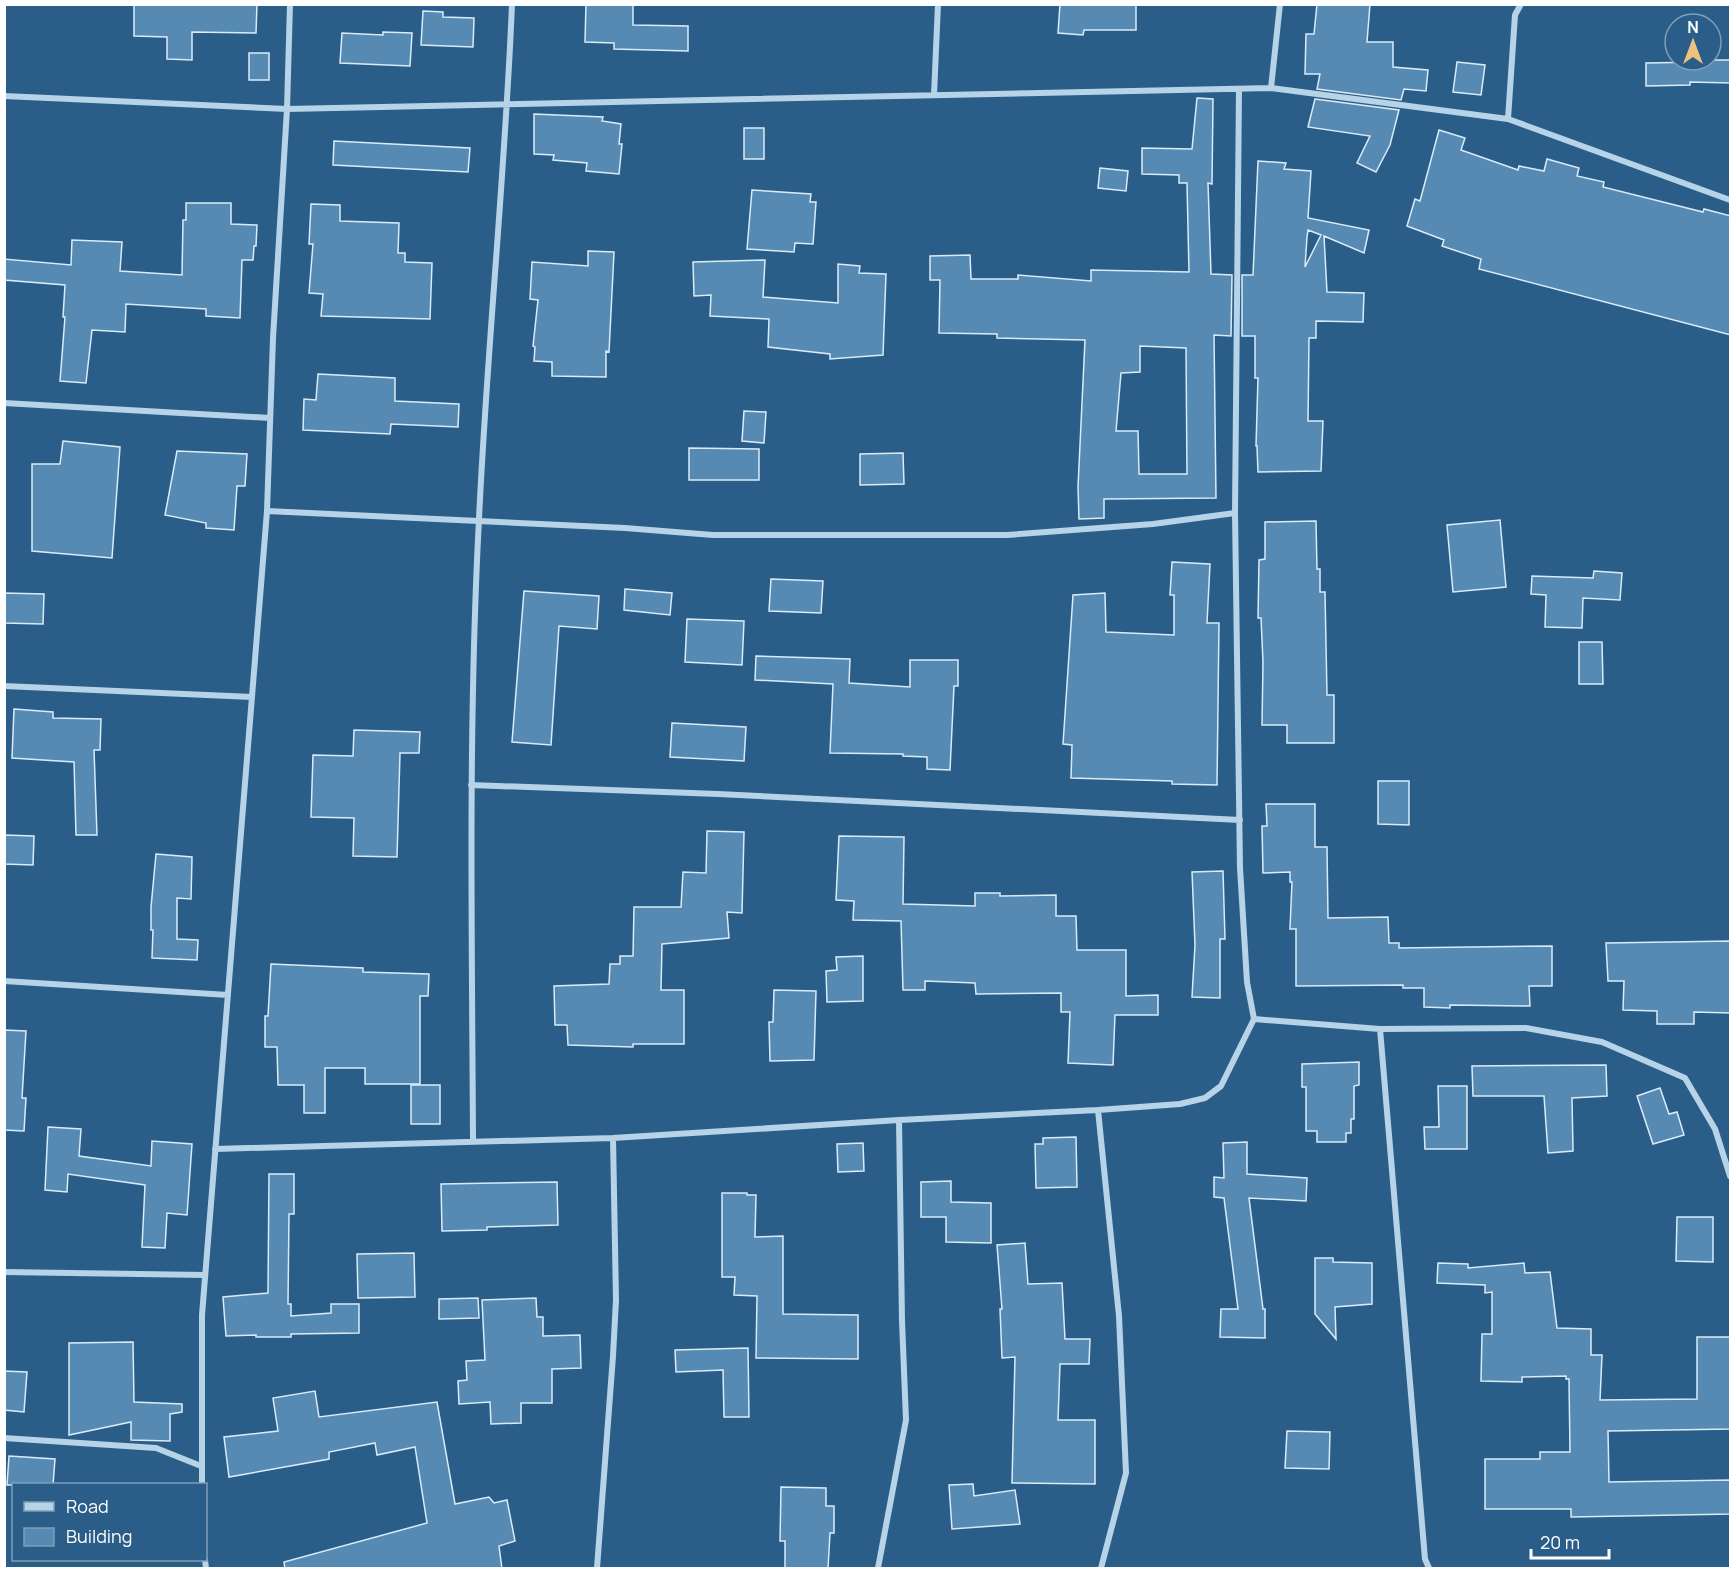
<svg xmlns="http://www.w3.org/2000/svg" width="1735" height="1573" font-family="Manrope,sans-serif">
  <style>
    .building { fill: #568ab2; stroke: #daebf7; stroke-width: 1.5; fill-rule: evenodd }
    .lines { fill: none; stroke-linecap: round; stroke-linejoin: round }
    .minor { stroke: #b7d3e8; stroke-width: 6 }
  </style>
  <rect width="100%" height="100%" fill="#2a5e89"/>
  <!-- building -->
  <path class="building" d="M134,4H257L256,33L192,32V60L167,59V37L134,36Z
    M586,4H633V25L688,26V51L614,49V43L585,42Z
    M1060,4H1136V30H1084L1083,35L1058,33Z
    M1317,4H1370L1367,42H1393V67L1428,70L1426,91L1404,89L1401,100L1317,89L1320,74H1305L1306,34H1314Z
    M423,11L443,12V17L474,18L473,47L421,45Z
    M383,32L412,33L410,66L340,63L342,33L383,35Z
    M249,53H269V80H249Z
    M1702,60H1731V83L1690,82V85L1646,86V63L1702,62Z
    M1457,62L1485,65L1481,95L1453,92Z
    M1197,98L1213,99L1212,184L1208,183L1211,274L1232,275L1231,336L1214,335L1216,498L1104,499V518L1079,519L1078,487L1085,340L997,338V334L939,333L940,280H930V256L970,255L971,279H1018V275L1091,281V270L1189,272L1187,183H1179V175L1142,174V148L1192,149ZM1140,346L1186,348L1187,474H1139L1138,431H1116L1121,373L1140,372Z
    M1315,99L1399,110L1390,145L1376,172L1357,163L1370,136L1308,127Z
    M534,114L603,117L602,121L621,124L619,144H622L619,174L586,171L587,163L553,160L554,155L534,154Z
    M744,128H764V159H744Z
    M1439,130L1465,138L1461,150L1518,170L1519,166L1544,171L1547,159L1579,168L1577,176L1604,182L1603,187L1703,212L1704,209L1731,216V335L1479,269L1481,259L1442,246L1444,240L1407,226L1415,199L1420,201Z
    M334,141L470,148L468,172L333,165Z
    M1258,161L1286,163L1284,169L1311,171L1308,218L1369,230L1364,253L1324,236L1327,292L1364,293L1363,322L1316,321V338H1309L1308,421H1323L1321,471L1258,472L1257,446H1256L1258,378H1255V336H1242V275H1253ZM1308,230L1321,235L1305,267L1307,237Z
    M1100,168L1128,171L1126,191L1098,188Z
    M752,190L811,194L810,202H816L813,244L795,243L794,252L747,249Z
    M186,203H231V224L257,225L256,246H254L253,260H242L240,318L206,316V309L126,304L125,332L92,330L86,383L60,381L65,317H63L65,285L4,280V259L71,265L72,240L122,242L120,271L182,275L183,220H186Z
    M311,204L340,205V221L399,223L398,253H405V262L432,263L430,319L321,316L323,294L309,293L313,244H309Z
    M588,251L614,252L609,352L606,351V377L552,376V362L534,361L535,347L533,346L538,300L530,299L532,262L588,266Z
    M765,260L763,297L838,303V264L860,266L859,273L886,274L883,355L830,359V354L768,347L769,319L710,316L711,295L694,296L693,262Z
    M318,374L395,378V401L459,404L458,427L391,424L390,434L303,430L304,399L316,400Z
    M744,411L766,412L764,443L742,441Z
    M63,441L120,447L112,558L32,551V464H60Z
    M689,448L759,449V480H689Z
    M177,451L247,454L245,486H237L234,530L206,528V523L165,515Z
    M903,453L904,484L860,485V454Z
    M1500,520L1506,587L1453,592L1447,525Z
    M1316,521L1317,569H1320V592H1325L1327,695H1334V743H1287V725H1262L1263,662L1261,618H1258L1259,560L1265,559V522Z
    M1172,562L1210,564L1207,623H1219L1217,785L1172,784V781L1071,778L1072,745L1063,744L1073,595L1105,593L1106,632L1174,635V595H1170Z
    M1594,571L1622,573L1620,600L1583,598L1582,628L1545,627L1546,595L1531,594L1532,576L1593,578Z
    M771,579L823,581L821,613L769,611Z
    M625,589L672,593L670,615L624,610Z
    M524,591L599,596L597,629L559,626L551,745L512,742Z
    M4,593L44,594L43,624L4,623Z
    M687,619L744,621L742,665L685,662Z
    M1579,642H1602L1603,684H1579Z
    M756,656L850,659L849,683L910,687V660H958V686H954L950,770L927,769V757L903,756V754L830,753L833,684L755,680Z
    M14,709L53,712V718L101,719L100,750H94L97,835H76L74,762L12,758Z
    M672,723L746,727L744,761L670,757Z
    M354,730L420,732L419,753H400L397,857L353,856L354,818L311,817L313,755L353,756Z
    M1378,781H1409V825L1378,824Z
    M1266,804H1315V847H1327L1328,918L1388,917L1389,943H1399V948L1552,946V986H1529L1530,1006L1450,1005V1008L1424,1007V988H1403V985L1296,986V929H1290L1292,882H1290V872L1263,873L1262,826H1267Z
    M707,831L744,832L742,913L727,912L729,938L662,944L661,990H684V1044H633V1047L568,1045L567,1025H555L554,986L609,984L610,964H620V956H633L634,907H681L683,872L706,873Z
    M4,835L34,836L33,865L4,864Z
    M839,836L904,837L903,904L975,906V893H1000V896L1056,895V916H1076L1077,950H1126V996L1158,995V1015H1115L1113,1065L1068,1063L1070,1012H1061V993L976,994L975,983L925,981V990H903L901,921L853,920L854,901L836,900Z
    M156,854L192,857L191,899L177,898V939L198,940L197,960L152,958L153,930H151V907Z
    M1223,871L1225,939H1220V998L1192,997L1195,945L1192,872Z
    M1731,941V1013L1694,1012V1024H1657V1011L1623,1010L1624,981H1608L1606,943Z
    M863,956V1001L827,1002L826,971L837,970L836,957Z
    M271,964L363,968V972L429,974L428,996H420V1084H365V1068H325V1113H304V1085H278L277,1047H265V1016H268Z
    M774,990L816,991L814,1060L770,1061L769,1022H773Z
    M4,1030L26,1031L22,1098H26L24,1131L4,1130Z
    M1359,1062V1085L1354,1086V1119H1351V1133H1346V1142H1317V1131H1306V1087H1302V1064Z
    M1606,1065L1607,1096L1572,1098L1573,1151L1548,1153L1544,1096H1473L1472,1066Z
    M411,1085H440V1124H411Z
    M1438,1086H1467V1149H1425L1424,1127H1439Z
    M1660,1088L1669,1114L1677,1112L1684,1135L1653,1144L1637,1096Z
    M48,1127L81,1129L79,1156L151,1166L152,1141L192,1144L187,1215L167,1213L165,1248L142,1247L145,1185L68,1174L67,1192L45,1190Z
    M1076,1137L1077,1187L1036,1188L1035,1144H1043V1138Z
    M1247,1142V1174L1307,1178L1306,1201L1249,1198L1263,1309H1265V1338L1220,1337L1221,1309H1238L1224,1198L1214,1197V1177L1224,1178L1223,1143Z
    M863,1143L864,1171L838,1172L837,1144Z
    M269,1174H294V1214H289L288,1304H291V1316L331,1313V1304H359V1333L291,1334V1337H256V1335L226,1336L223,1297L268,1293Z
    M951,1181V1202L991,1203V1243L946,1242V1217H921V1182Z
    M557,1182L558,1225L487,1227V1230L442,1231L441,1184Z
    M722,1193H747V1195H756L755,1237L783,1236V1314L858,1315V1359L756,1358L757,1296L734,1295L735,1277H722Z
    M1677,1217H1713V1262L1676,1261Z
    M1025,1243L1028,1284L1062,1283L1065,1339H1090L1089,1364H1060L1058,1420H1095V1484L1012,1483L1015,1357L1002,1358L1000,1309H1002L997,1245Z
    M414,1253L415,1297L358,1298L357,1254Z
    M1315,1258H1333V1262L1372,1263V1304L1335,1307L1336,1339L1315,1314Z
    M1438,1263L1468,1264V1268L1524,1263L1525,1273L1550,1272L1557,1328L1591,1329V1355H1602L1600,1400L1697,1399V1337H1731V1429L1608,1431L1609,1482L1731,1480V1514L1571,1517V1509H1485V1459H1540V1452H1570L1569,1379H1566V1376L1522,1377V1382L1481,1381L1482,1334H1492V1292L1485,1293V1285L1437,1283Z
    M478,1298L479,1318L439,1319V1299Z
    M536,1298L537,1317H543V1336L580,1335L581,1368L552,1369V1403H521V1423L491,1424L490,1402L459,1404L458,1381L467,1380L466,1361L485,1360L482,1300Z
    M133,1342L134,1402L182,1404V1412L170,1414V1441L131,1440V1422L69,1435V1343Z
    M748,1348L749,1417H724L723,1370L676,1372L675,1350Z
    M4,1371L27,1372L24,1412L4,1410Z
    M315,1391L319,1417L437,1402L455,1504L489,1497L494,1503L507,1500L515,1541L499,1546L502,1569H285L284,1562L427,1523L415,1447L377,1455L375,1443L329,1452V1459L229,1477L224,1437L278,1431L273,1398Z
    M1287,1431L1330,1432L1329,1469L1285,1468Z
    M9,1456L55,1459L53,1485H7Z
    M973,1484L974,1496L1015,1490L1020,1524L952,1529L949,1485Z
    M781,1487L826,1488V1506H834V1533H830L828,1569H785V1541H780Z"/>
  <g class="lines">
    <!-- minor -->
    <path class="minor" d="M1271,88L1280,4
      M934,95L938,4
      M4,96L287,109L1271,88L1508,119L1730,200
      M1508,119L1515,15L1521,4
      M4,403L270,418
      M267,511L625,528L713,535H1007L1153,524L1235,513
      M4,686L252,697
      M471,785L718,794L1240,820
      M4,981L228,995
      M1254,1019L1380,1029L1526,1028L1602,1042L1685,1078L1715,1129L1730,1176
      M1380,1029L1425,1559L1429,1568
      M1098,1110L1119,1316L1126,1473L1101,1568
      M473,1142C472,934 468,726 479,519C487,347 505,176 512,4
      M215,1149L613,1138L899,1120L1098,1110L1180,1104L1205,1098L1221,1086L1254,1019L1247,982L1240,868L1235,513L1239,89
      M4,1272L205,1275
      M4,1438L156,1448L201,1466
      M202,1484V1315L267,511L273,338L287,109L290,4
      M205,1560L206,1568
      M597,1568L613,1356L616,1300L613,1138
      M878,1568L906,1420L902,1321L899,1120"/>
  </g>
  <!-- border -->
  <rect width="1735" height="1573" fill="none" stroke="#ffffff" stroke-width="12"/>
  <!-- legend -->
  <rect x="12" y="1483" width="195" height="78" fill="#2a5e89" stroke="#7f9eb8" stroke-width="1.5"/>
  <rect x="24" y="1502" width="30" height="9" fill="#b7d3e8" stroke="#7f9eb8" stroke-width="1.5"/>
  <text x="66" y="1513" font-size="18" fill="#ffffff">Road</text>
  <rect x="24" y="1528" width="30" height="18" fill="#568ab2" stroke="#7f9eb8" stroke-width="1.5"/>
  <text x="66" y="1543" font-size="18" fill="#ffffff">Building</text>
  <!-- north arrow -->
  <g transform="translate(1693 42)"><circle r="28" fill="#2a5e89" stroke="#7f9eb8" stroke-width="1.5"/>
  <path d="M0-4.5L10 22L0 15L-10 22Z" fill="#efc17e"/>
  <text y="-9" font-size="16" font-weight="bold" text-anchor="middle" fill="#ffffff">N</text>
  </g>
  <!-- scale -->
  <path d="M1531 1549v9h78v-9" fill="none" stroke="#ffffff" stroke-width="3"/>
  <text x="1540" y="1549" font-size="18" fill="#ffffff" stroke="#2a5e89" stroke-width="4.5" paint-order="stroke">20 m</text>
</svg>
